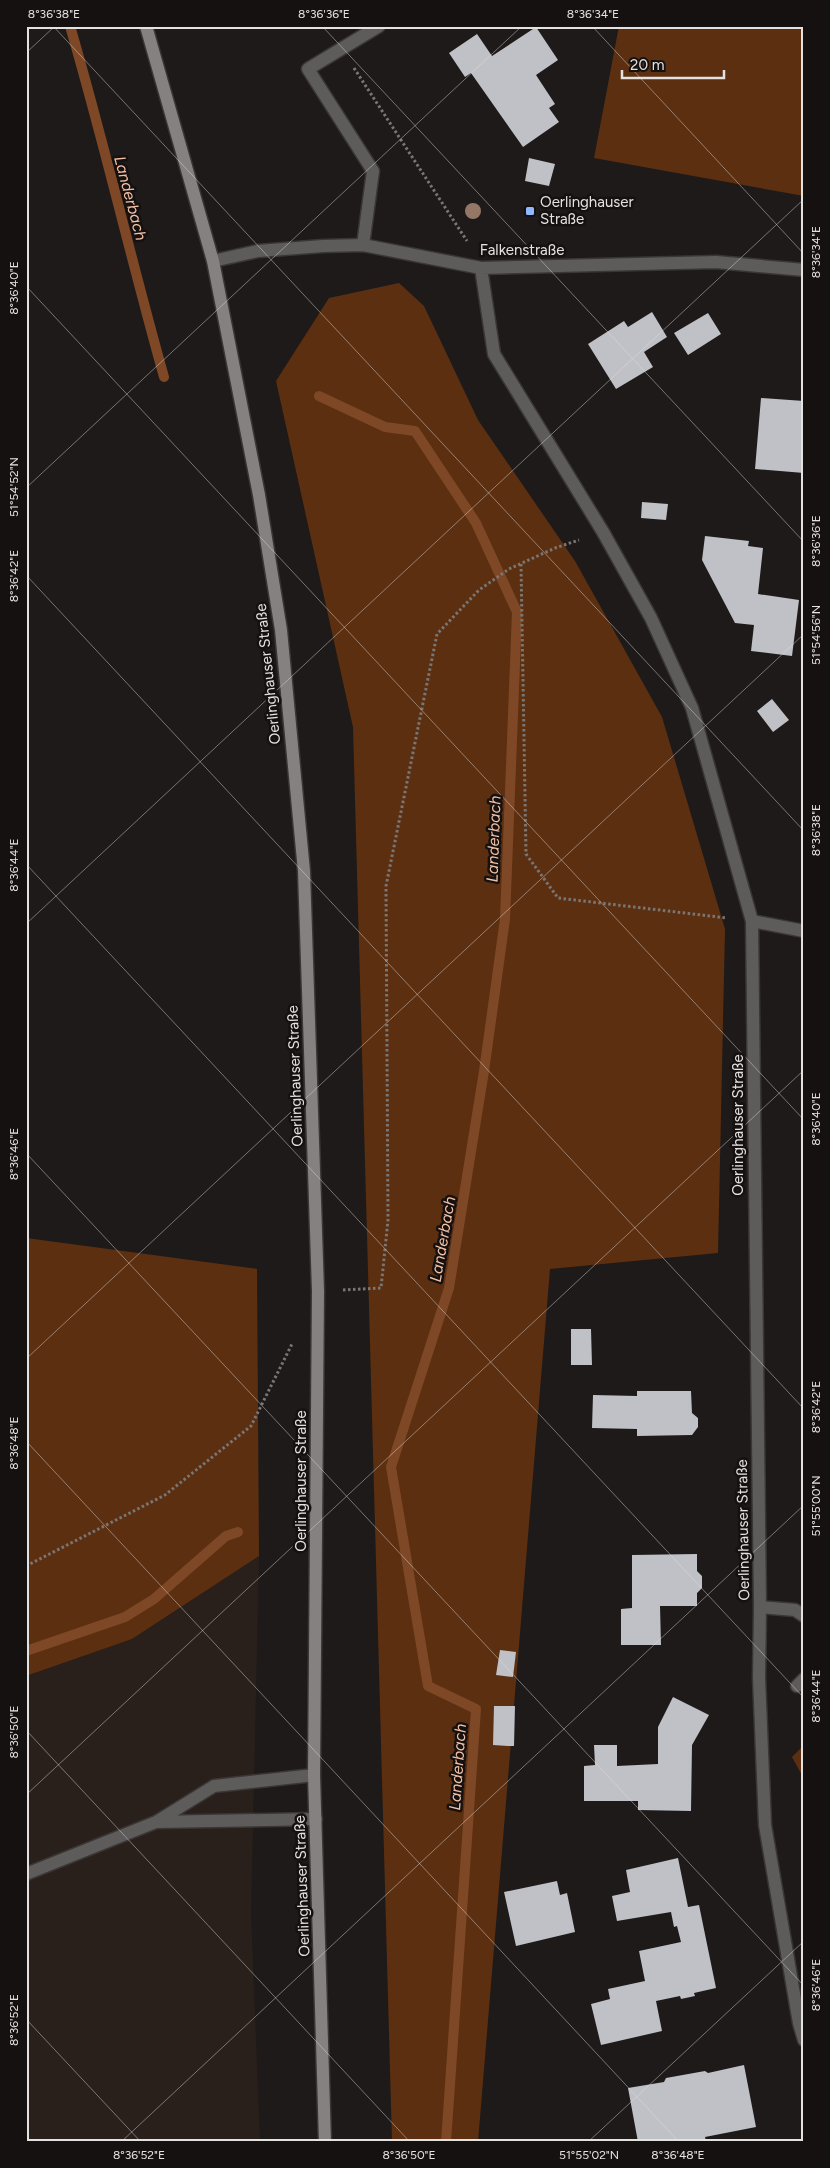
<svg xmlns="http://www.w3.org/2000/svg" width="830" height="2168" font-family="Figtree,sans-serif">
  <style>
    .built { fill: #29201b }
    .green { fill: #5c2f11 }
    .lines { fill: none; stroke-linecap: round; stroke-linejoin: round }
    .stream { stroke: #7e4827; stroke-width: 10 }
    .building { fill: #bfc1c6 }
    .lane-casing { stroke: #3a3635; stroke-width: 15 }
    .street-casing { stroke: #3a3635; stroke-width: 15 }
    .secondary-casing { stroke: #3a3635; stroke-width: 15 }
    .path { stroke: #797674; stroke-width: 3; stroke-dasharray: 2.5 2.5; stroke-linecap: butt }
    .lane { stroke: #5e5c5b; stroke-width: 12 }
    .street { stroke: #5e5c5b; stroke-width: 12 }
    .secondary { stroke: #848180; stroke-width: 12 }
    .tree { fill: #957767 }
    .ticks { fill: none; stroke: #e4e2e0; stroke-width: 1; stroke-opacity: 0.45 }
    .poi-dot { fill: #8fb8fd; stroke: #151110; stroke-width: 2 }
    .labels { text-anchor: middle; stroke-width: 5; stroke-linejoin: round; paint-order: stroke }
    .poi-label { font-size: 15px; fill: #e4e2e0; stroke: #151110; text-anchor: start }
    .street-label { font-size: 15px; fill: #e4e2e0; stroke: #151110 }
    .water-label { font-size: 16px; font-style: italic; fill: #f4c1a5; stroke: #151110 }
    .neatline { fill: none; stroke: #e4e2e0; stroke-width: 2 }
    .ticks-label { font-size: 12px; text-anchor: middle; fill: #e4e2e0 }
  </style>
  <rect width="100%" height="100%" fill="#1e1a19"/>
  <!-- built -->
  <path class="built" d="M259,1556L251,1913L260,2142H26V1676L132,1639Z"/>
  <!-- green -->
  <path class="green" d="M619,26H804V196L594,158Z
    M399,283L424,306L478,420L575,561L662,717L725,929L718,1253L550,1269L478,2142H392L353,727L276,381L329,298Z
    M26,1238L257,1269L259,1556L132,1639L26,1676Z
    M804,1745V1779L792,1757Z"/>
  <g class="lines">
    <!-- stream -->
    <path class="stream" d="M70,26C104,142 131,260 164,377
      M319,396L385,427L415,431L476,523L517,612L505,919L484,1071L449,1288L391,1467L428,1686L476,1709L446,2142
      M26,1651L125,1617L154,1599L226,1536L238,1532"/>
  </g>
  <!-- building -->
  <path class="building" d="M536,27L558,60L536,75L555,104L549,108L559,122L523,147L471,73L465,77L449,53L477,34L492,56Z
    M529,158L555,164L549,186L525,181Z
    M652,312L667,337L644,352L653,367L616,389L588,344L624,321L628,327Z
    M708,313L721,334L688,355L674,333Z
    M761,398L804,401V473L755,469Z
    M802,492H804V515H801Z
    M642,502L668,504L666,520L641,518Z
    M705,536L749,541L748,546L763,548L758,594L799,600L792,656L751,651L754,625L735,623L702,560Z
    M772,699L789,720L773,732L757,711Z
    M571,1329H591L592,1365H571Z
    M637,1391H691L692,1413L698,1418V1427L692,1435L637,1436V1429L592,1428L593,1395L637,1396Z
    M697,1554V1571L702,1576V1588L697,1593V1606H660L661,1645H621V1609L632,1608V1555Z
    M500,1650L516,1652L513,1677L496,1675Z
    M673,1697L709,1715L692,1745L691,1811L638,1810V1801H584V1766L595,1765L594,1745H617V1766L658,1764V1727Z
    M494,1706H515L514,1746H508L510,1742L508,1746L493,1745Z
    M678,1858L688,1907L699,1905L716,1988L694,1993L695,1996L681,1999L680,1996L656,2001L662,2031L601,2045L591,2004L610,1999L608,1989L645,1981L639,1951L681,1942L677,1926L674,1927L671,1912L617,1921L612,1896L630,1892L626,1870Z
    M557,1881L560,1895L567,1893L575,1932L516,1946L504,1892Z
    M744,2065L756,2127L705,2137L706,2141L702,2142H691V2140L638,2142L628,2088L664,2082L666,2078L705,2071L708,2073Z"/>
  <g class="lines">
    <!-- lane casing -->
    <g class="lane-casing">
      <path id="lane" d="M363,245L373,171L308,69L379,26
        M760,1607L795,1610L804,1616
        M797,1686L804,1679"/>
    </g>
    <!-- street casing -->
    <g class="street-casing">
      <path id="street" d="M213,261L258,251L323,246L363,245L481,268L716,262L804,270
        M481,268L494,354L603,532L651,618L692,708L752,921L760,1607L759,1678L765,1825L799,2023L804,2040
        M752,921L804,931
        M156,1822L316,1819
        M26,1874L156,1822L214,1786L314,1775"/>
    </g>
    <!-- secondary casing -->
    <g class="secondary-casing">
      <path id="secondary" d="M146,26L213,261L259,495L281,630L304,871L318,1291L314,1775L325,2142"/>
    </g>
    <!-- path -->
    <path class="path" d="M354,68L467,241
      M521,564L526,854L558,898L727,918
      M343,1290L381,1288L388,1220L386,886L437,634L479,590L509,569L555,548L579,540
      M26,1566L165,1495L251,1426L292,1344"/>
    <!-- lane -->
    <use href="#lane" class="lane"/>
    <!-- street -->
    <use href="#street" class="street"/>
    <!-- secondary -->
    <use href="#secondary" class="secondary"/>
  </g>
  <!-- trees -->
  <circle class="tree" cx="473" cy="211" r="8"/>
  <!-- ticks -->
  <path class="ticks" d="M53,26L804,831M322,26L804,542M592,26L804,254M26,53L55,26M26,286L804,1120M26,488L522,26M26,575L804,1409M26,864L804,1698M26,924L804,199M26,1153L804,1986M26,1359L804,634M26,1441L679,2142M26,1730L410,2142M26,1795L804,1070M26,2019L141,2142M121,2142L804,1505M588,2142L804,1941"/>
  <!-- markers -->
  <rect class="poi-dot" x="525" y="206" width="10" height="10" rx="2.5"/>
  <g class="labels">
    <!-- poi labels -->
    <g class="poi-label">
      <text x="540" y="207">Oerlinghauser<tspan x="540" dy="17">Straße</tspan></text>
    </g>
    <!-- street labels -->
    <g class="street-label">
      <text x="522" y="255">Falkenstraße</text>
      <text transform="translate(268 674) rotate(-96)" y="5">Oerlinghauser Straße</text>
      <text transform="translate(295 1076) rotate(-92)" y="5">Oerlinghauser Straße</text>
      <text transform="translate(738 1125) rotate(-90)" y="5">Oerlinghauser Straße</text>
      <text transform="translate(301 1481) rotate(-90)" y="5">Oerlinghauser Straße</text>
      <text transform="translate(743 1530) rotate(-91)" y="5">Oerlinghauser Straße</text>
      <text transform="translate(302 1886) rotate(-92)" y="5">Oerlinghauser Straße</text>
    </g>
    <!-- water labels -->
    <g class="water-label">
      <text transform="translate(131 198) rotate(75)" y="6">Landerbach</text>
      <text transform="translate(493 839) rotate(-88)" y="6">Landerbach</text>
      <text transform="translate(442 1239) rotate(-80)" y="6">Landerbach</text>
      <text transform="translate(457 1767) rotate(-86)" y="6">Landerbach</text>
    </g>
  </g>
  <!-- border -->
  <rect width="830" height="2168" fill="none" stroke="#151110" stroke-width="55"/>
  <!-- scale -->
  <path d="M622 70v8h102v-8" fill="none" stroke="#e4e2e0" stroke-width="2.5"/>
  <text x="630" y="70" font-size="15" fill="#e4e2e0" stroke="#151110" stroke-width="4" paint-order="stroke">20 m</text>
  <rect x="28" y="28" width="774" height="2112" class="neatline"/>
  <g class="ticks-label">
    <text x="54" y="18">8°36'38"E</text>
    <text x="324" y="18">8°36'36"E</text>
    <text x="593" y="18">8°36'34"E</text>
    <text transform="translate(816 252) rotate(-90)" y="4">8°36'34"E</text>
    <text transform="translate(14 288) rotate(-90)" y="4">8°36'40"E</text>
    <text transform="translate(14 487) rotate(-90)" y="4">51°54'52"N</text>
    <text transform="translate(816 541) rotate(-90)" y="4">8°36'36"E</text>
    <text transform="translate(14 576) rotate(-90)" y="4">8°36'42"E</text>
    <text transform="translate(816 635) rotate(-90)" y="4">51°54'56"N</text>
    <text transform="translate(816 830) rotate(-90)" y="4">8°36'38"E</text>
    <text transform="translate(14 865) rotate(-90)" y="4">8°36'44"E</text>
    <text transform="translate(816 1119) rotate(-90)" y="4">8°36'40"E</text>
    <text transform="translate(14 1154) rotate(-90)" y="4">8°36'46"E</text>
    <text transform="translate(816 1407) rotate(-90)" y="4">8°36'42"E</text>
    <text transform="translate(14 1443) rotate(-90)" y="4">8°36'48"E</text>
    <text transform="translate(816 1506) rotate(-90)" y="4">51°55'00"N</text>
    <text transform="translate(816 1696) rotate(-90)" y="4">8°36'44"E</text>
    <text transform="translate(14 1732) rotate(-90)" y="4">8°36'50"E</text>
    <text transform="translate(816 1985) rotate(-90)" y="4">8°36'46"E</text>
    <text transform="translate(14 2020) rotate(-90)" y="4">8°36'52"E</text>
    <text x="139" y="2159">8°36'52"E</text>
    <text x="409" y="2159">8°36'50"E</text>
    <text x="589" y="2159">51°55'02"N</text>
    <text x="678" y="2159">8°36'48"E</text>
  </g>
</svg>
